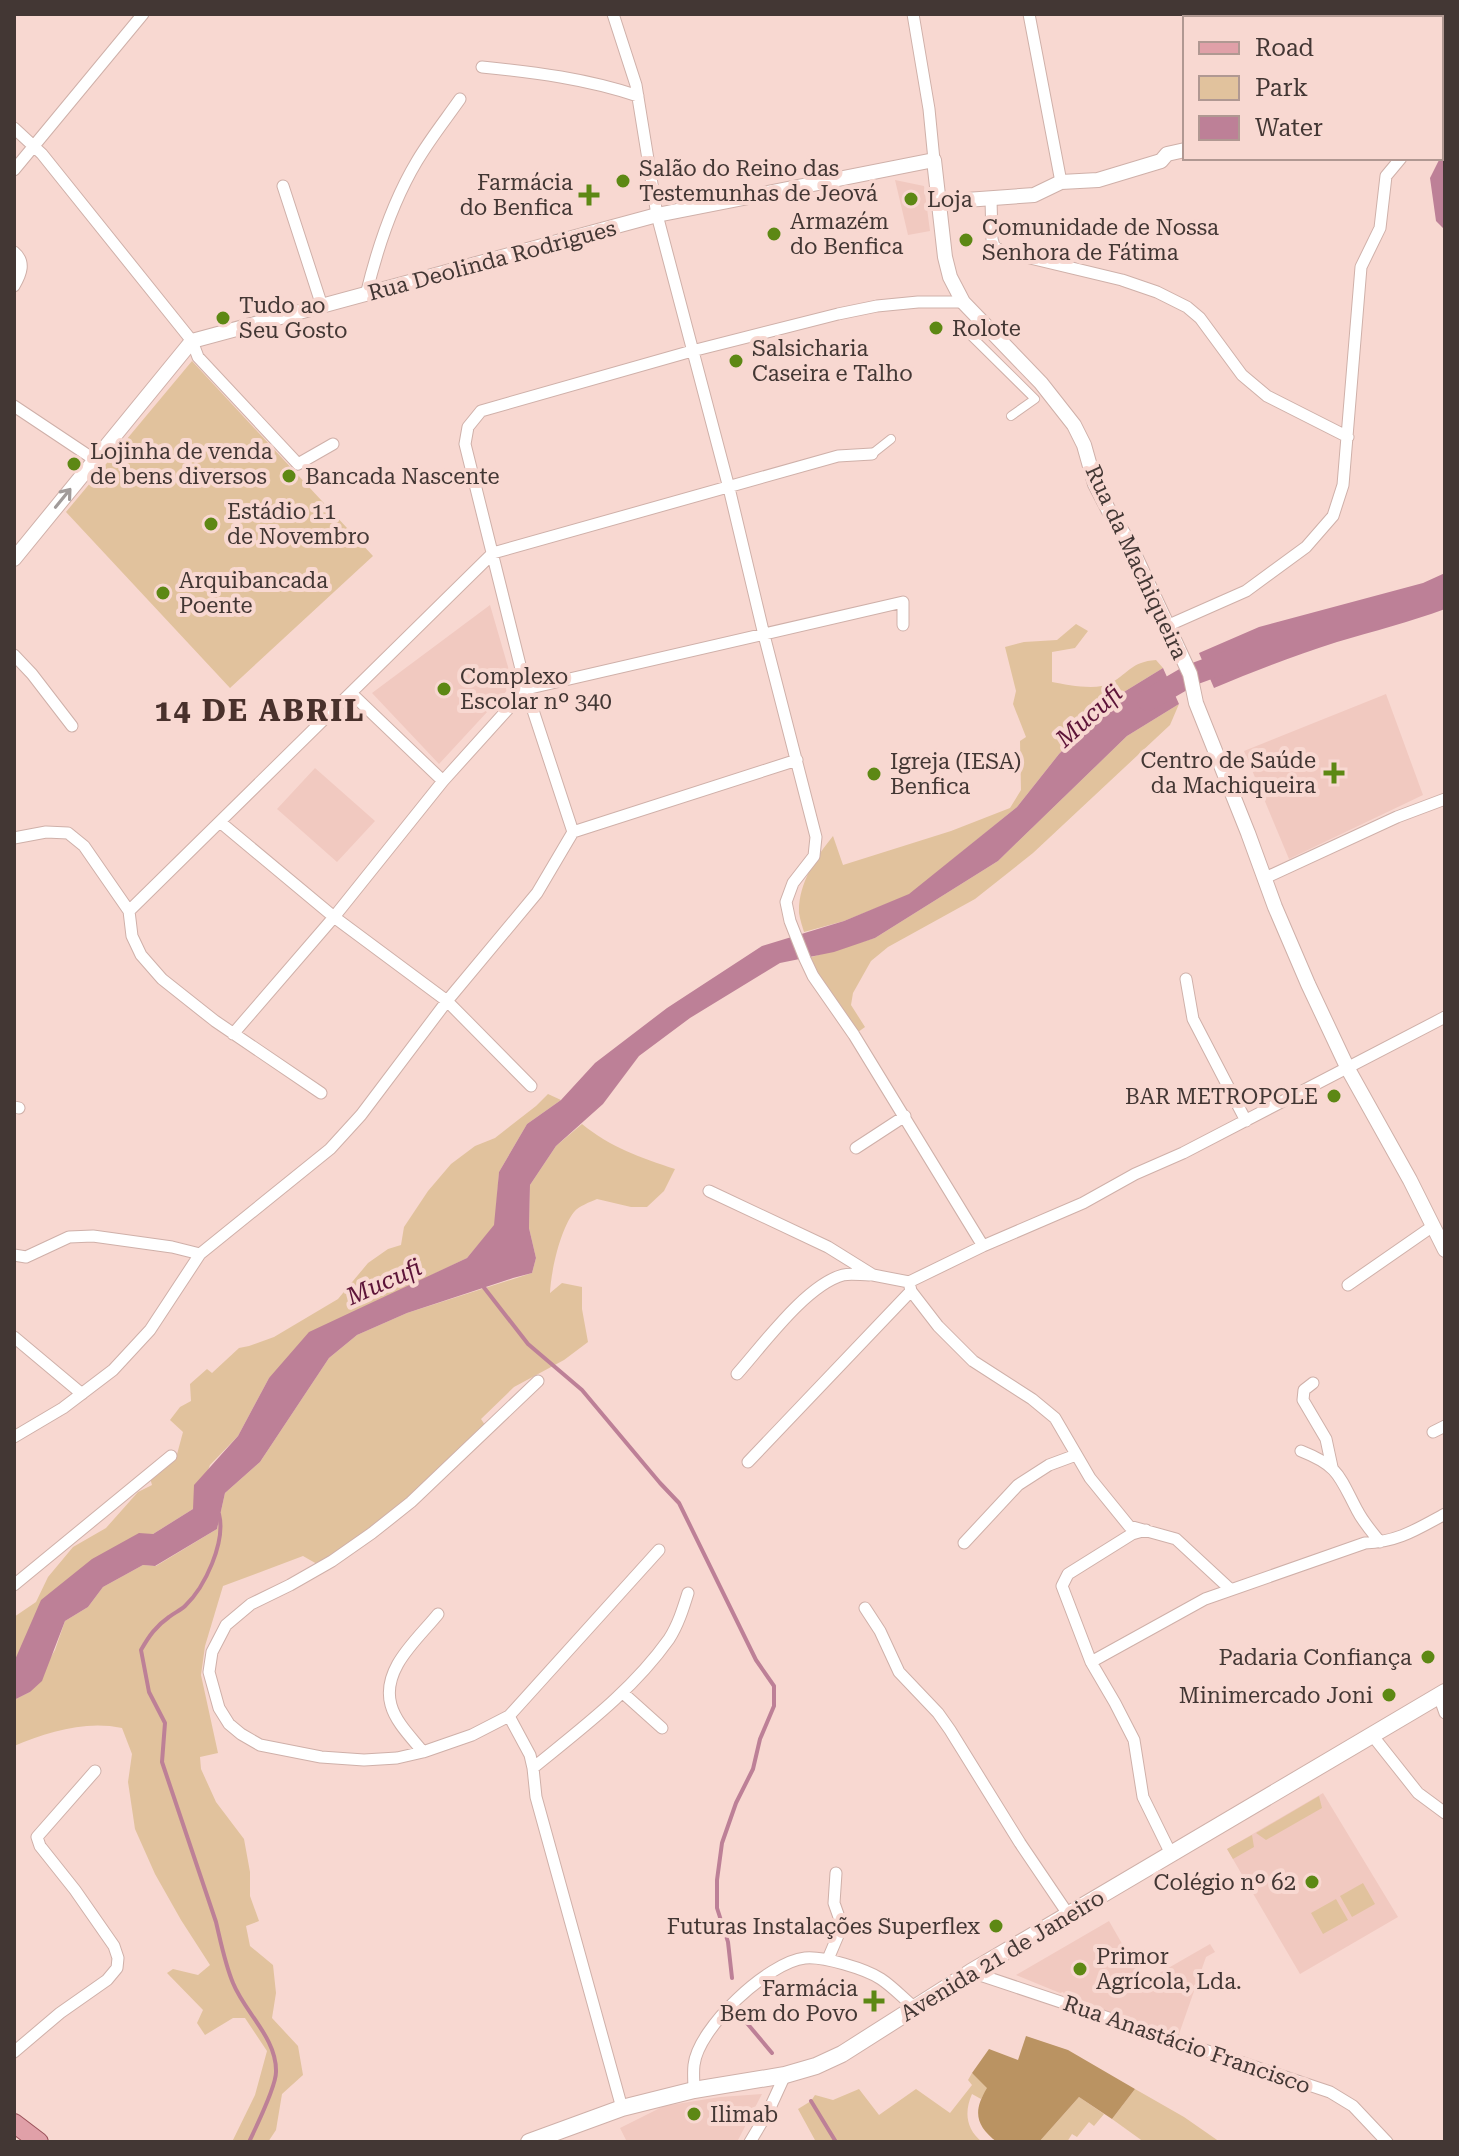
<svg xmlns="http://www.w3.org/2000/svg" width="1459" height="2156" font-family="'Roboto Serif',serif">
  <style>
    .built { fill: #f1c9c0 }
    .green { fill: #e1c29d }
    .forest { fill: #ba9362 }
    .water { fill: #bd8097 }
    .lines { fill: none; stroke-linecap: round; stroke-linejoin: round }
    .stream { stroke: #bd8097; stroke-width: 4 }
    .river { stroke: #bd8097; stroke-width: 22 }
    .pedestrian-casing { stroke: #cfb0a9; stroke-width: 10 }
    .minor-casing { stroke: #cfb0a9; stroke-width: 13 }
    .tertiary-casing { stroke: #cfb0a9; stroke-width: 16 }
    .secondary-casing { stroke: #cfb0a9; stroke-width: 18 }
    .primary-casing { stroke: #9b525a; stroke-width: 20 }
    .pedestrian { stroke: #fff; stroke-width: 8 }
    .minor { stroke: #fff; stroke-width: 11 }
    .tertiary { stroke: #fff; stroke-width: 14 }
    .secondary { stroke: #fff; stroke-width: 16 }
    .primary { stroke: #e0a0a8; stroke-width: 18 }
    .oneway { stroke: #a19b9a }
    .poi-dot { fill: #5d8814; stroke: #f8d8d1; stroke-width: 3 }
    .labels { text-anchor: middle; stroke-width: 8; stroke-linejoin: round; paint-order: stroke }
    .poi-label { font-size: 22px; fill: #433734; stroke: #f8d8d1; text-anchor: start }
    .street-label { font-size: 22px; fill: #433734; stroke: #f8d8d1 }
    .water-label { font-size: 24px; font-style: italic; fill: #5d1438; stroke: #f8d8d1 }
    .district-label { font-size: 30px; font-weight: bold; letter-spacing: 2px; fill: #49312c; stroke: #f8d8d1 }
  </style>
  <rect width="100%" height="100%" fill="#f8d8d1"/>
  <!-- built -->
  <path class="built" d="M895,180L924,186L930,231L908,235Z
    M490,605L513,684L439,764L372,693Z
    M1386,694L1423,795L1289,859L1244,751Z
    M315,768L375,821L337,862L277,809Z
    M1323,1793L1398,1917L1300,1974L1227,1849Z
    M1109,1921L1144,1982L1210,1944L1215,1952L1206,1957L1179,2034L1066,1998L1063,1992L1060,1993L1016,1975Z
    M762,2094L737,2142H627L620,2128L664,2106L720,2097Z"/>
  <!-- green -->
  <path class="green" d="M1431,14H1445V141H1441V18H1431Z
    M192,361L373,556L230,688L66,512Z
    M1076,624L1088,631L1075,648L1052,652V682C1068,685 1097,691 1111,683C1130,672 1131,662 1156,660L1163,668L1114,698L1059,754L1017,807L909,895L844,921L804,932C802,926 800,919 799,913C798,884 816,857 833,836L843,865L951,831L1010,808L1021,790L1020,741L1026,737L1013,704L1016,691L1005,647L1024,642L1057,640Z
    M1179,704L1170,725L1033,853L975,899L888,947L871,961L853,993L851,1005L865,1027L854,1035L805,959L875,938L998,861L1127,736Z
    M548,1094L561,1100L527,1124L499,1172L495,1225L467,1258L359,1310L269,1378L238,1436L210,1465L193,1509L153,1534L14,1662V1617L36,1602L48,1577L73,1547L106,1528L138,1492L152,1485L150,1478L176,1458L183,1432L170,1420L180,1407L191,1401L190,1384L207,1369L212,1373L239,1348L249,1346L274,1337L338,1299L368,1263L388,1249L401,1245L404,1227L428,1191L451,1164L475,1146L495,1138L536,1106Z
    M582,1124C610,1147 641,1158 675,1169L664,1191L647,1207H631L597,1199C590,1202 579,1206 574,1212C560,1230 551,1271 550,1293L562,1283L582,1287V1309L588,1342L564,1360L514,1387L481,1419L485,1425L372,1533L317,1564L303,1556L223,1586L205,1646L201,1675L218,1753L200,1757L201,1769L216,1802L244,1839L250,1872V1896L259,1921L246,1926L250,1946L273,1965L276,1993L272,2018L298,2046L303,2075L282,2094L276,2130L268,2142H232L255,2095L267,2051L245,2018H233L205,2035L197,2023L203,2010L167,1973L173,1969L198,1975L210,1965L181,1920L155,1874L135,1829L128,1782L132,1754L122,1728C86,1720 47,1732 14,1746V1700L30,1692L55,1650L65,1621L88,1607L103,1587L143,1565L156,1566L217,1529L225,1493L260,1462L329,1358L357,1335L407,1313L532,1273L536,1258L529,1228L530,1185L556,1146Z
    M1319,1796L1322,1808L1266,1840L1256,1833Z
    M1252,1835L1254,1847L1233,1859L1227,1849Z
    M1363,1883L1375,1904L1352,1917L1340,1896Z
    M1336,1899L1348,1920L1323,1934L1311,1913Z
    M972,2073L988,2088L981,2099L972,2094C964,2112 966,2129 982,2142H816L798,2109L811,2101L815,2095L833,2100L859,2089L879,2115L916,2089L950,2113L972,2085L968,2080Z
    M1135,2089L1184,2117L1220,2142H1144L1112,2119Z
    M1079,2097L1104,2114L1094,2126L1089,2122L1077,2137L1072,2134L1067,2142H1039Z"/>
  <!-- forest -->
  <path class="forest" d="M1026,2036L1068,2050L1135,2089L1112,2119L1079,2097L1039,2142H997C975,2125 973,2111 987,2088L972,2073L989,2049L1018,2060Z"/>
  <!-- water -->
  <path class="water" d="M1445,148V230L1436,221L1430,178Z
    M1445,573V609C1410,622 1374,631 1337,642C1296,655 1255,671 1214,688L1199,653L1259,627L1423,583Z
    M1163,668L1179,704L1127,736L998,861L875,938L834,952L780,963L690,1018L639,1056L603,1104L556,1146L530,1185L529,1228L536,1258L532,1273L513,1278L407,1313L357,1335L329,1358L260,1462L225,1493L217,1529L155,1566L143,1565L103,1587L88,1607L65,1621L42,1681L30,1692L14,1700V1662L41,1600L92,1559L139,1533L153,1534L193,1509L194,1485L238,1436L269,1378L309,1332L467,1258L494,1225L499,1172L527,1124L561,1100L595,1063L667,1008L762,946L844,921L909,894L1017,807L1059,754L1114,698Z"/>
  <g class="lines">
    <!-- stream -->
    <path class="stream" d="M482,1285L528,1344L582,1390L660,1483L679,1503L756,1660L774,1686V1706L760,1739L753,1769L736,1803L722,1843L717,1880V1908L728,1942L732,1978
      M219,1514C226,1542 205,1587 185,1606C181,1610 174,1613 169,1617C156,1626 149,1636 141,1650L149,1692L165,1723L162,1762L216,1922C221,1943 225,1964 233,1983C245,2013 277,2038 276,2072C276,2087 256,2127 249,2142
      M737,2004L741,2016L772,2053
      M811,2101L836,2142"/>
    <!-- river -->
    <path class="river" d="M1148,700L1191,675L1232,660"/>
    <!-- pedestrian casing -->
    <g class="pedestrian-casing">
      <path id="pedestrian" d="M956,321L1035,399L1011,416
        M872,454L891,439"/>
    </g>
    <!-- minor casing -->
    <g class="minor-casing">
      <path id="minor" d="M613,14L636,85L657,215L729,488L764,635L816,837L814,856L793,883L786,902L790,921L805,959L813,976L854,1035L983,1246
        M913,14L929,109L934,160
        M1029,14L1061,182
        M1217,14L1218,18
        M1431,14V18
        M482,67C534,72 588,79 638,96
        M14,128L42,154L192,341L198,357L298,464L333,444
        M14,170L143,14
        M283,186L322,306
        M991,199L992,239L994,246L1001,251L1122,280L1157,292L1187,307L1200,318L1242,375L1267,396L1348,437
        M14,252C26,262 21,274 14,286
        M366,295C377,249 393,201 417,161C430,139 446,119 460,99
        M14,406L95,460
        M1169,625L1246,591L1306,547L1333,516L1343,485L1361,267L1380,228L1386,176L1401,158
        M14,655L32,674L72,726
        M351,693L443,781
        M797,760L573,832L526,689L465,444L468,427L481,411L692,351L838,314L877,306L918,302H963
        M220,822L334,917L447,1001L531,1086
        M14,838L46,832L68,833L84,846L129,911L132,936L141,955L162,979L215,1021L321,1093
        M1265,878L1397,817L1445,799
        M129,911L493,553L838,456L872,454
        M1186,979L1193,1019L1246,1121
        M233,1034L334,917L443,781L526,689L903,602V625
        M14,1107L19,1108
        M856,1148L905,1116
        M709,1191L828,1247L873,1275L909,1282L983,1246L1083,1203L1135,1174L1183,1153L1445,1017
        M14,1255L26,1257L69,1237L93,1236L172,1247L200,1254
        M909,1282L911,1291L938,1326L973,1361L1032,1399L1055,1418L1090,1478L1129,1526L1176,1539L1230,1589
        M1348,1285L1433,1226
        M14,1337L82,1394
        M737,1374C763,1345 806,1285 843,1275C851,1273 861,1275 869,1275
        M538,1381L411,1502L372,1533L332,1561L290,1585L251,1604L226,1625L212,1652L209,1672L219,1708L229,1724L241,1734L260,1745L321,1757L364,1760L397,1758L423,1752L472,1735L509,1716L659,1550
        M1313,1383L1304,1390L1303,1400L1326,1439L1332,1467
        M1433,1432L1445,1426
        M14,1437L63,1408L113,1370L150,1330L200,1254L330,1149L361,1115L447,1001L537,893L573,832
        M1301,1451C1339,1466 1339,1476 1357,1510C1363,1522 1372,1532 1380,1542
        M748,1462L911,1291
        M1146,1530L1132,1534L1068,1574L1062,1586L1091,1662L1115,1703L1134,1740L1143,1797L1171,1854
        M964,1543L1018,1485L1049,1465L1076,1455
        M14,1585L171,1456
        M865,1608L880,1631L899,1672L938,1713L950,1730L1020,1843L1068,1914
        M1091,1662L1205,1599L1365,1543C1398,1542 1417,1529 1445,1514
        M623,1693L662,1728
        M1439,1696L1445,1713
        M509,1716L530,1755L533,1768L536,1797L622,2108
        M1372,1735L1418,1793L1445,1813
        M423,1752C412,1738 396,1723 391,1705C381,1669 418,1639 438,1614
        M533,1768C582,1728 632,1691 669,1639C678,1625 683,1609 688,1593
        M828,1959L839,1933L840,1920L834,1903L836,1873
        M971,1972L1330,2092L1353,2106L1387,2142
        M14,2052L60,2013L107,1980L117,1968L118,1958L114,1946L75,1890L40,1846L37,1837L95,1771
        M694,2090C694,2082 693,2073 694,2065C698,2028 768,1962 805,1958C823,1956 866,1969 881,1979C893,1987 903,1998 914,2007
        M750,2142L769,2110L785,2075"/>
    </g>
    <!-- tertiary casing -->
    <g class="tertiary-casing">
      <path id="tertiary" d="M1441,141H1445
        M938,202L1034,195L1061,182L1098,180L1161,161L1167,154L1185,150
        M14,559L192,341L657,215L934,160L945,257L950,277L963,302L1041,383L1074,425L1084,445L1095,484L1109,511L1128,541L1190,674L1196,703L1248,833L1275,907L1308,984L1348,1069L1410,1180L1445,1250"/>
    </g>
    <!-- secondary casing -->
    <g class="secondary-casing">
      <path id="secondary" d="M529,2142L622,2108L694,2090L785,2075L816,2066L842,2054L971,1972L1445,1692"/>
    </g>
    <!-- primary casing -->
    <g class="primary-casing">
      <path id="primary" d="M14,2123L39,2142"/>
    </g>
    <!-- pedestrian -->
    <use href="#pedestrian" class="pedestrian"/>
    <!-- minor -->
    <use href="#minor" class="minor"/>
    <!-- tertiary -->
    <use href="#tertiary" class="tertiary"/>
    <!-- secondary -->
    <use href="#secondary" class="secondary"/>
    <!-- primary -->
    <use href="#primary" class="primary"/>
  </g>
  <!-- one-way arrows -->
  <defs><path id="oneway-shaft" d="M-6 0H5M1.5-3L5.5 0L1.5 3" fill="none" stroke-width="1.6" stroke-linecap="round" stroke-linejoin="round" transform="scale(2)"/></defs>
  <use class="oneway" href="#oneway-shaft" transform="translate(63 498) rotate(-51)"/>
  <!-- markers -->
  <g class="poi-dot">
    <circle cx="623" cy="181" r="8"/>
    <path d="M585 183h8v8h8v8h-8v8h-8v-8h-8v-8h8z"/>
    <circle cx="911" cy="199" r="8"/>
    <circle cx="774" cy="234" r="8"/>
    <circle cx="966" cy="240" r="8"/>
    <circle cx="223" cy="318" r="8"/>
    <circle cx="936" cy="328" r="8"/>
    <circle cx="736" cy="361" r="8"/>
    <circle cx="74" cy="464" r="8"/>
    <circle cx="289" cy="476" r="8"/>
    <circle cx="211" cy="524" r="8"/>
    <circle cx="163" cy="593" r="8"/>
    <circle cx="444" cy="689" r="8"/>
    <path d="M1330 761h8v8h8v8h-8v8h-8v-8h-8v-8h8z"/>
    <circle cx="874" cy="774" r="8"/>
    <circle cx="1334" cy="1096" r="8"/>
    <circle cx="1428" cy="1657" r="8"/>
    <circle cx="1389" cy="1695" r="8"/>
    <circle cx="1312" cy="1882" r="8"/>
    <circle cx="996" cy="1926" r="8"/>
    <circle cx="1080" cy="1969" r="8"/>
    <path d="M870 1989h8v8h8v8h-8v8h-8v-8h-8v-8h8z"/>
    <circle cx="694" cy="2114" r="8"/>
  </g>
  <g class="labels">
    <!-- poi labels -->
    <g class="poi-label">
      <text x="639" y="176">Salão do Reino das<tspan x="639" dy="25">Testemunhas de Jeová</tspan></text>
      <text x="573" y="190" text-anchor="end">Farmácia<tspan x="573" dy="25">do Benfica</tspan></text>
      <text x="927" y="207">Loja</text>
      <text x="790" y="229">Armazém<tspan x="790" dy="25">do Benfica</tspan></text>
      <text x="982" y="235">Comunidade de Nossa<tspan x="982" dy="25">Senhora de Fátima</tspan></text>
      <text x="239" y="313">Tudo ao<tspan x="239" dy="25">Seu Gosto</tspan></text>
      <text x="952" y="336">Rolote</text>
      <text x="752" y="356">Salsicharia<tspan x="752" dy="25">Caseira e Talho</tspan></text>
      <text x="90" y="459">Lojinha de venda<tspan x="90" dy="25">de bens diversos</tspan></text>
      <text x="305" y="484">Bancada Nascente</text>
      <text x="227" y="519">Estádio 11<tspan x="227" dy="25">de Novembro</tspan></text>
      <text x="179" y="588">Arquibancada<tspan x="179" dy="25">Poente</tspan></text>
      <text x="460" y="684">Complexo<tspan x="460" dy="25">Escolar nº 340</tspan></text>
      <text x="1316" y="768" text-anchor="end">Centro de Saúde<tspan x="1316" dy="25">da Machiqueira</tspan></text>
      <text x="890" y="769">Igreja (IESA)<tspan x="890" dy="25">Benfica</tspan></text>
      <text x="1318" y="1104" text-anchor="end">BAR METROPOLE</text>
      <text x="1412" y="1665" text-anchor="end">Padaria Confiança</text>
      <text x="1373" y="1703" text-anchor="end">Minimercado Joni</text>
      <text x="1296" y="1890" text-anchor="end">Colégio nº 62</text>
      <text x="980" y="1934" text-anchor="end">Futuras Instalações Superflex</text>
      <text x="1096" y="1964">Primor<tspan x="1096" dy="25">Agrícola, Lda.</tspan></text>
      <text x="858" y="1996" text-anchor="end">Farmácia<tspan x="858" dy="25">Bem do Povo</tspan></text>
      <text x="710" y="2122">Ilimab</text>
    </g>
    <!-- street labels -->
    <g class="street-label">
      <text transform="translate(492 260) rotate(-15)" y="8">Rua Deolinda Rodrigues</text>
      <text transform="translate(1137 562) rotate(65)" y="8">Rua da Machiqueira</text>
      <text transform="translate(1002 1955) rotate(-31)" y="8">Avenida 21 de Janeiro</text>
      <text transform="translate(1187 2044) rotate(19)" y="8">Rua Anastácio Francisco</text>
    </g>
    <!-- water labels -->
    <g class="water-label">
      <text transform="translate(1089 716) rotate(-42)" y="8">Mucufi</text>
      <text transform="translate(384 1282) rotate(-24)" y="8">Mucufi</text>
    </g>
    <!-- district labels -->
    <g class="district-label">
      <text x="260" y="721">14 DE ABRIL</text>
    </g>
  </g>
  <!-- border -->
  <rect width="1459" height="2156" fill="none" stroke="#433734" stroke-width="32"/>
  <!-- legend -->
  <rect x="1183" y="16" width="260" height="144" fill="#f8d8d1" stroke="#b09892" stroke-width="2"/>
  <rect x="1199" y="42" width="40" height="12" fill="#e0a0a8" stroke="#b09892" stroke-width="2"/>
  <text x="1255" y="56" font-size="24" fill="#433734">Road</text>
  <rect x="1199" y="76" width="40" height="24" fill="#e1c29d" stroke="#b09892" stroke-width="2"/>
  <text x="1255" y="96" font-size="24" fill="#433734">Park</text>
  <rect x="1199" y="116" width="40" height="24" fill="#bd8097" stroke="#b09892" stroke-width="2"/>
  <text x="1255" y="136" font-size="24" fill="#433734">Water</text>
</svg>
